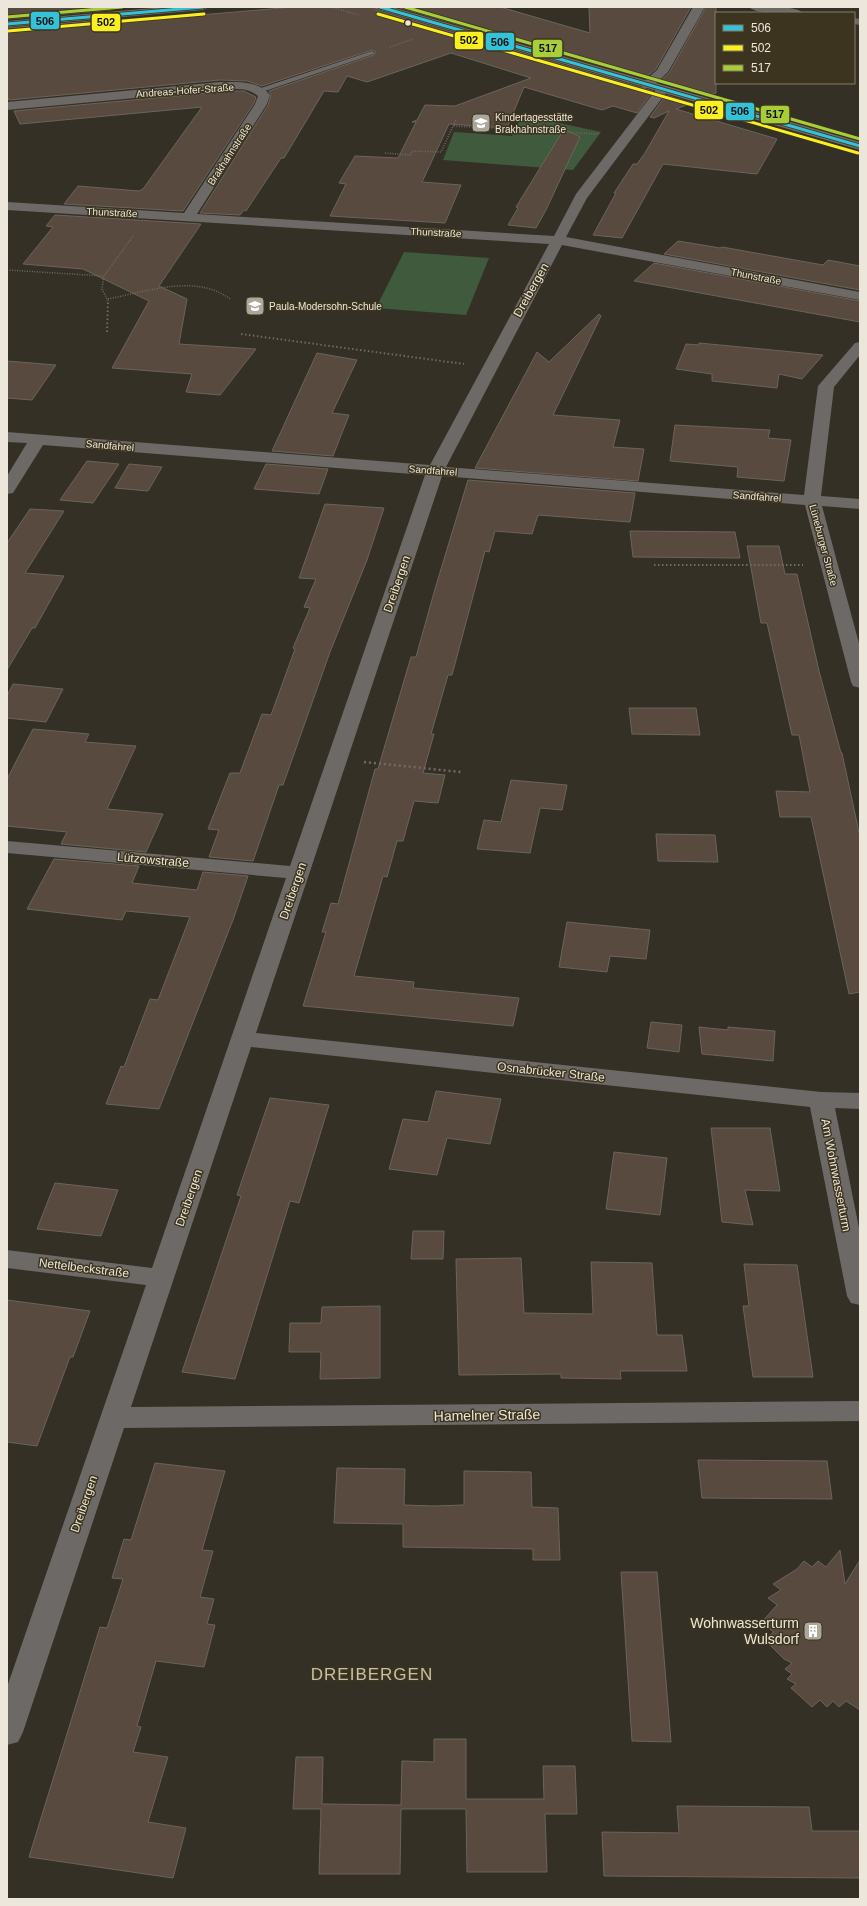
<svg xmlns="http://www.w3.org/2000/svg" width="867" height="1906" font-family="Helvetica,sans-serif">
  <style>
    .green { fill: #405a3d }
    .building { fill: #584a3f; stroke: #6b645d }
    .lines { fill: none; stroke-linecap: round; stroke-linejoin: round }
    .path-far2 { stroke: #6e6a65; stroke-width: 1.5; stroke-dasharray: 1 1.5; stroke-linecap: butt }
    .path-far1 { stroke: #6e6a65; stroke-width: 2; stroke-dasharray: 1.5 2.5; stroke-linecap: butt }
    .path { stroke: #6e6a65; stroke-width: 2.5; stroke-dasharray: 2 3; stroke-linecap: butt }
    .lane { fill: #6d6966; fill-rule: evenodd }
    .street { fill: #6d6966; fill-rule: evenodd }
    .secondary { fill: #706b66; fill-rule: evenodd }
    .bus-1-casing { stroke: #3c341e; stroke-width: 4.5 }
    .bus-2-casing { stroke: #3c341e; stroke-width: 4.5 }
    .bus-3-casing { stroke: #3c341e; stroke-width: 4.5 }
    .bus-1 { stroke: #34c2d8; stroke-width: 3 }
    .bus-2 { stroke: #faef20; stroke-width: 3 }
    .bus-3 { stroke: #a7ce39; stroke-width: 3 }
    .bus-dot { fill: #ece7da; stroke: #3c341e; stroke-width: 1.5 }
    .labels { text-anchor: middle; stroke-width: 3; stroke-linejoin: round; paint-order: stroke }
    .far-street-label { font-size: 10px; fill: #ece7da; stroke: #3c341e }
    .far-poi-label { font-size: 10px; fill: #ece7da; stroke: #3c341e; text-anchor: start }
    .street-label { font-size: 12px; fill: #ece7da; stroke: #3c341e }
    .near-street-label { font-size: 14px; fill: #ece7da; stroke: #3c341e }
    .near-poi-label { font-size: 14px; fill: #ece7da; stroke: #3c341e; text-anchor: end }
    .near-quarter-label { font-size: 17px; letter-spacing: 1px; fill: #c9bfa5; stroke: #3c341e }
    .line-badge { stroke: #3c341e; stroke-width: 1.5 }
    .pale-badge-label { font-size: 11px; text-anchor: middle; font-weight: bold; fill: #111 }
  </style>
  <rect width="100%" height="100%" fill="#353025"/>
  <!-- green -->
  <path class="green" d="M522,115L601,132L573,170L443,160L454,132L512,136Z
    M404,252L489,258L466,315L376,308Z"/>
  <!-- building -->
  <path class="building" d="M7,7H109L111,10L7,19Z
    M294,7H372L376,10L653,91L637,113L613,106L602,110L524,87L507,128L449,124L422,182L461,185L445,223L330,216L346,184L339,183L355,156L398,158L416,122H412L417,120L425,105L455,106L531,78L451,53L367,82L347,76L338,92L324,91L284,158H281L246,211L244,210L240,215L200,213L268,105L271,95L269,91L374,55L376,52L372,50L262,86L247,81L220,80L9,100L7,96V28L116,19L117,22Z
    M397,7H500L590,33L589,7H691L656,69L645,78Z
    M706,7H716V93L707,96L659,82L669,73Z
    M230,91H244L256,97L254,103L183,211L64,204L78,186L139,191L143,189L202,107L20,124L14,111Z
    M666,95L692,103L676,109L777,139L757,174L663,164L622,238L593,235L616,193H614L633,164H637L645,153L669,111L654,118L650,117Z
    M564,129L580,137L546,210L536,228L508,225L518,208L516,207Z
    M55,215L201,224L159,286L187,299L179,344L256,349L220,395L186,392L192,374L112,368L149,301L83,269L23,264L53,227L46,226Z
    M678,241L720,248L722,247L823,265L828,260L860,266V290L664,254Z
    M654,263L860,301V322L634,281Z
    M599,314L601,316L553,415L620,420L613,447L644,449L638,481L475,468L537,352L549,362Z
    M699,343L783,351L823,355L802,379L779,374L777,388L712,381V374L676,369L686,344L699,345Z
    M317,353L357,360L332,413L349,415L333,456L272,451Z
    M7,361L56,365L32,400L7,398Z
    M675,425L770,430L768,438L791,440L784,481L737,477L738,467L670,461Z
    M87,461L119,464L93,503L60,500Z
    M129,464L162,467L148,491L115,488Z
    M266,464L328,469L319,494L254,489Z
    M468,480L635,493L630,522L538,515L532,534L495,531L489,552L485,551L452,675H448L431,734H434L423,773L445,775L438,803L414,801L403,841H397L387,877L383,876L354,976L414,982L413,988L519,998L513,1026L303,1006L326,932H322L331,903L338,904L375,769H378L411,657H416L435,589Z
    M325,504L384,508L367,560L330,652L283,785H279L253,861L209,857L219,830L208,829L230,773H240L262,714L271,715L295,649L293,648L310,608L304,607L316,579L299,578Z
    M30,509L64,511L25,573L64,576L35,628H32L7,670V543Z
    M630,531L735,532L740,558L633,557Z
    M747,546H779L785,574H797L819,671L841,753H842L860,837V992L849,994L811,817H780L776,791L810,792L799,735H792L767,623H761Z
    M13,684L63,689L46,722L7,718V696Z
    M629,708H696L700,735L632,734Z
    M33,729L89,734L85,742L136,746L107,809L163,814L146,852L61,844L67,832L7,826V779Z
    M511,780L567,785L562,810L540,808L530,853L477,849L484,820L501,822Z
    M656,834L715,835L718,862L658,861Z
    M54,859L139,866L132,883L169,887L197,890L203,872L248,876L233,920L159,1109L106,1104L121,1066L124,1067L150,999L158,1000L190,917L126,911L122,920L27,909Z
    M567,922L650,930L646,959L610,956L607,972L559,967Z
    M651,1022L682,1025L679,1052L647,1048Z
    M699,1027L728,1030V1027L775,1031L773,1061L702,1054Z
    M436,1091L501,1099L490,1144L447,1138L437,1175L389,1169L403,1119L428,1122Z
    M270,1098L329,1105L299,1203L290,1201L235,1379L182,1372L241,1196L237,1195Z
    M711,1128H770L780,1191L745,1190L753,1225L722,1222Z
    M614,1152L667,1158L660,1215L606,1209Z
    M55,1183L118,1190L101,1236L37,1229Z
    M413,1231H444L443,1259H411Z
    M521,1258L524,1313L593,1314L591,1262L652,1263L657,1335H682L687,1371H620L621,1379L561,1378V1374L459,1375L456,1259Z
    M744,1264L797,1265L813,1377H753L743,1306H749Z
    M7,1300L90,1311L73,1357H70L37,1446L7,1442Z
    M380,1306V1378L320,1379L321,1352H289L290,1323H321L322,1307Z
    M698,1460L827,1461L832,1499L702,1498Z
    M155,1463L225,1471L202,1550L213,1551L200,1597L214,1599L207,1624L215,1625L204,1667L156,1661L137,1726L141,1727L133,1752L168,1757L148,1822L186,1828L173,1878L29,1857L100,1627L107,1628L123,1579L112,1578L124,1539L131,1540Z
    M337,1468L405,1469L404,1505L434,1506L464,1505V1471L531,1472L532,1507L558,1508L560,1560H533V1549L403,1547V1524L334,1523Z
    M840,1550L845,1584L860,1560V1710L846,1701L839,1707L833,1701L827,1707L820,1700L812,1707L791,1688L796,1684L787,1679L792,1674L785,1669L792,1663L784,1659L764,1639L774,1632L761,1623L777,1605L768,1598L781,1590L773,1584L797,1569L804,1561L812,1567L818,1561L826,1567Z
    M621,1572H657L671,1742L632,1741Z
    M434,1739H466V1799H544L543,1766H575L577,1814H545L547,1872H467L466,1809H401L400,1874H319L321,1809H293L296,1757H323L322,1804L401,1805L402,1761L434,1762Z
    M677,1806L809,1807L812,1831H860V1878L604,1876L602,1832L679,1833Z"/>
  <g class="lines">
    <!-- path-far2 -->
    <path class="path-far2" d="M331,7L359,15
      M390,47L413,39
      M454,126L599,134
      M385,153L410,155L412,151L441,152L456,120
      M7,270L104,276
      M108,299C145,292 196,273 230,299
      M108,301L102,289L104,276L133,236"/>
    <!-- path-far1 -->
    <path class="path-far1" d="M107,332L108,300
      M241,334L464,364
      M654,565H803"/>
    <!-- path -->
    <path class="path" d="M364,762L461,772"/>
    <!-- lane -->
    <path class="lane" d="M372,51L375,53L374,54L262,92L255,90Z"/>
    <!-- street -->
    <path class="street" d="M693,7H705L668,72L651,88H643L641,85L643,82L657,70Z
      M749,7C761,7 796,5 803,13C791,13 756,15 749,7Z
      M854,18L860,19V25L854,24Z
      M220,82C236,82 259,80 270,95L267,104L197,214L554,236L576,194L658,87H666L668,90L666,93L587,198L566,237L860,292V300L562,245L446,467L804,495L818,386L855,343L860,342V355L834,387L821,496L860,499V509L822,506L860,647V688L853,686L851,682L805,505L442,476L256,1033L821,1092L860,1093V1109L835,1108L860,1233V1305L851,1303L847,1296L810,1107L251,1047L131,1407L860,1401V1421L124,1428L23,1732L18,1742L7,1745V1687L146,1285L7,1268V1250L152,1268L286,878L7,853V841L290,866L425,475L43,445L13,493L7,494V476L27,443L7,442V432L430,465L549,244L7,210V202L184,213L255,104L258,96C247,87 233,89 220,90L7,110V102Z"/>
    <!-- secondary -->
    <path class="secondary" d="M165,7H209L203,10L7,27V21Z
      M374,7H392L860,142V150L376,9Z"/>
    <!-- bus-1 casing -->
    <g class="bus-1-casing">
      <path id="bus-1" d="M380,7L860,146
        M7,24L203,7"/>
    </g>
    <!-- bus-2 casing -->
    <g class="bus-2-casing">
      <path id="bus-2" d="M378,14L858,153
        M8,31L204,14"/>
    </g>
    <!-- bus-3 casing -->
    <g class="bus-3-casing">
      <path id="bus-3" d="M405,7L860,139
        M7,17L122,7"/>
    </g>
    <!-- bus-1 -->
    <use href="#bus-1" class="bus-1"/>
    <!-- bus-2 -->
    <use href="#bus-2" class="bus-2"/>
    <!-- bus-3 -->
    <use href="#bus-3" class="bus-3"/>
  </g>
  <!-- icons -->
  <defs>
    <g id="school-square" transform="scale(1)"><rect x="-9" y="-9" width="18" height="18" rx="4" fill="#aca79b" stroke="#3c341e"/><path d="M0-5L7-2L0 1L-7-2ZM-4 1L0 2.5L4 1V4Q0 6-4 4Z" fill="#fff"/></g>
    <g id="building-square" transform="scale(1)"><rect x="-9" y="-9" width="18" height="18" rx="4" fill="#aca79b" stroke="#3c341e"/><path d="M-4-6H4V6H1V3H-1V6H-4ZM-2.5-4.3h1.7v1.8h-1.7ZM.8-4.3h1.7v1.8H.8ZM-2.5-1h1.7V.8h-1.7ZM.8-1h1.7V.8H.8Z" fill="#fff"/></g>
  </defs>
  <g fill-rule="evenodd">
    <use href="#school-square" x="481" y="123"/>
    <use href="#school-square" x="255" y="306"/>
    <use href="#building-square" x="813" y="1631"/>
  </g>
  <!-- markers -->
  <circle class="bus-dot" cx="408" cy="23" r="3.5"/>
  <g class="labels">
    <!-- far-street labels -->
    <g class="far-street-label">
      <text transform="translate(185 90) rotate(-4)" y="4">Andreas-Hofer-Straße</text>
      <text transform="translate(229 154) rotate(-57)" y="4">Brakhahnstraße</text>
      <text transform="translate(112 212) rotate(3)" y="4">Thunstraße</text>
      <text transform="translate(436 232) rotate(3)" y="4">Thunstraße</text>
      <text transform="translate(756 276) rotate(11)" y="4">Thunstraße</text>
      <text transform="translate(110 445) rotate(5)" y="4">Sandfahrel</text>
      <text transform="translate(433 470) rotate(4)" y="4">Sandfahrel</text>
      <text transform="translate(757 496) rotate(4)" y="4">Sandfahrel</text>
      <text transform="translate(824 545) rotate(75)" y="4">Lüneburger Straße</text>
    </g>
    <!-- far-poi labels -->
    <g class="far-poi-label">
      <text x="495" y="121">Kindertagesstätte<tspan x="495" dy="12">Brakhahnstraße</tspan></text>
      <text x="269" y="310">Paula-Modersohn-Schule</text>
    </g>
    <!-- street labels -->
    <g class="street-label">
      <text transform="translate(531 290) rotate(-61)" y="4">Dreibergen</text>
      <text transform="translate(397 584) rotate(-71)" y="4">Dreibergen</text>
      <text transform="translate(153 860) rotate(5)" y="4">Lützowstraße</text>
      <text transform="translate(293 891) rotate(-71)" y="4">Dreibergen</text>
      <text transform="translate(551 1072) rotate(6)" y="4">Osnabrücker Straße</text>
      <text transform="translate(836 1175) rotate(79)" y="4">Am Wohnwasserturm</text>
      <text transform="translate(189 1198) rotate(-71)" y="4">Dreibergen</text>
      <text transform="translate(84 1268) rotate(7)" y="4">Nettelbeckstraße</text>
      <text transform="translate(84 1504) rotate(-71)" y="4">Dreibergen</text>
    </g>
    <!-- near-street labels -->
    <g class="near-street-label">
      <text transform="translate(487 1415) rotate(-1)" y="5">Hamelner Straße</text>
    </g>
    <!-- near-poi labels -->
    <g class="near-poi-label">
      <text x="799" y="1628">Wohnwasserturm<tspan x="799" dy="16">Wulsdorf</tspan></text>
    </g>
    <!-- near-quarter labels -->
    <g class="near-quarter-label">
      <text x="372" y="1680">DREIBERGEN</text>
    </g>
  </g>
  <g class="line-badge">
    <rect x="30" y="11" width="30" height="19" rx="4" fill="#34c2d8"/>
    <rect x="91" y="13" width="30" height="19" rx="4" fill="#faef20"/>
    <rect x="454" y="31" width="30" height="19" rx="4" fill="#faef20"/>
    <rect x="485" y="32" width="30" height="19" rx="4" fill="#34c2d8"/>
    <rect x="532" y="39" width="31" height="19" rx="4" fill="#a7ce39"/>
    <rect x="694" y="100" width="30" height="20" rx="4" fill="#faef20"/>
    <rect x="725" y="102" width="30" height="19" rx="4" fill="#34c2d8"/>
    <rect x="760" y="105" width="30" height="19" rx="4" fill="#a7ce39"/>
  </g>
  <g class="pale-badge-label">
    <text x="45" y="25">506</text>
    <text x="106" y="26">502</text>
    <text x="469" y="44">502</text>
    <text x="500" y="46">506</text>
    <text x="548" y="52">517</text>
    <text x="709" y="114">502</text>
    <text x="740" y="115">506</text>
    <text x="775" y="118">517</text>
  </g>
  <!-- border -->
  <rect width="867" height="1906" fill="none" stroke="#ece7da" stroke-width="16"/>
  <!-- legend -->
  <rect x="715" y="12" width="140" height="72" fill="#3c341e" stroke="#827c69"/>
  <rect x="723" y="25" width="20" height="6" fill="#34c2d8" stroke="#827c69"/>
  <text x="751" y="32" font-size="12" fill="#ece7da">506</text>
  <rect x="723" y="45" width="20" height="6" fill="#faef20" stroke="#827c69"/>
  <text x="751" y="52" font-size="12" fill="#ece7da">502</text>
  <rect x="723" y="65" width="20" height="6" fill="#a7ce39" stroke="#827c69"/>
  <text x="751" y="72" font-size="12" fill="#ece7da">517</text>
</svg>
